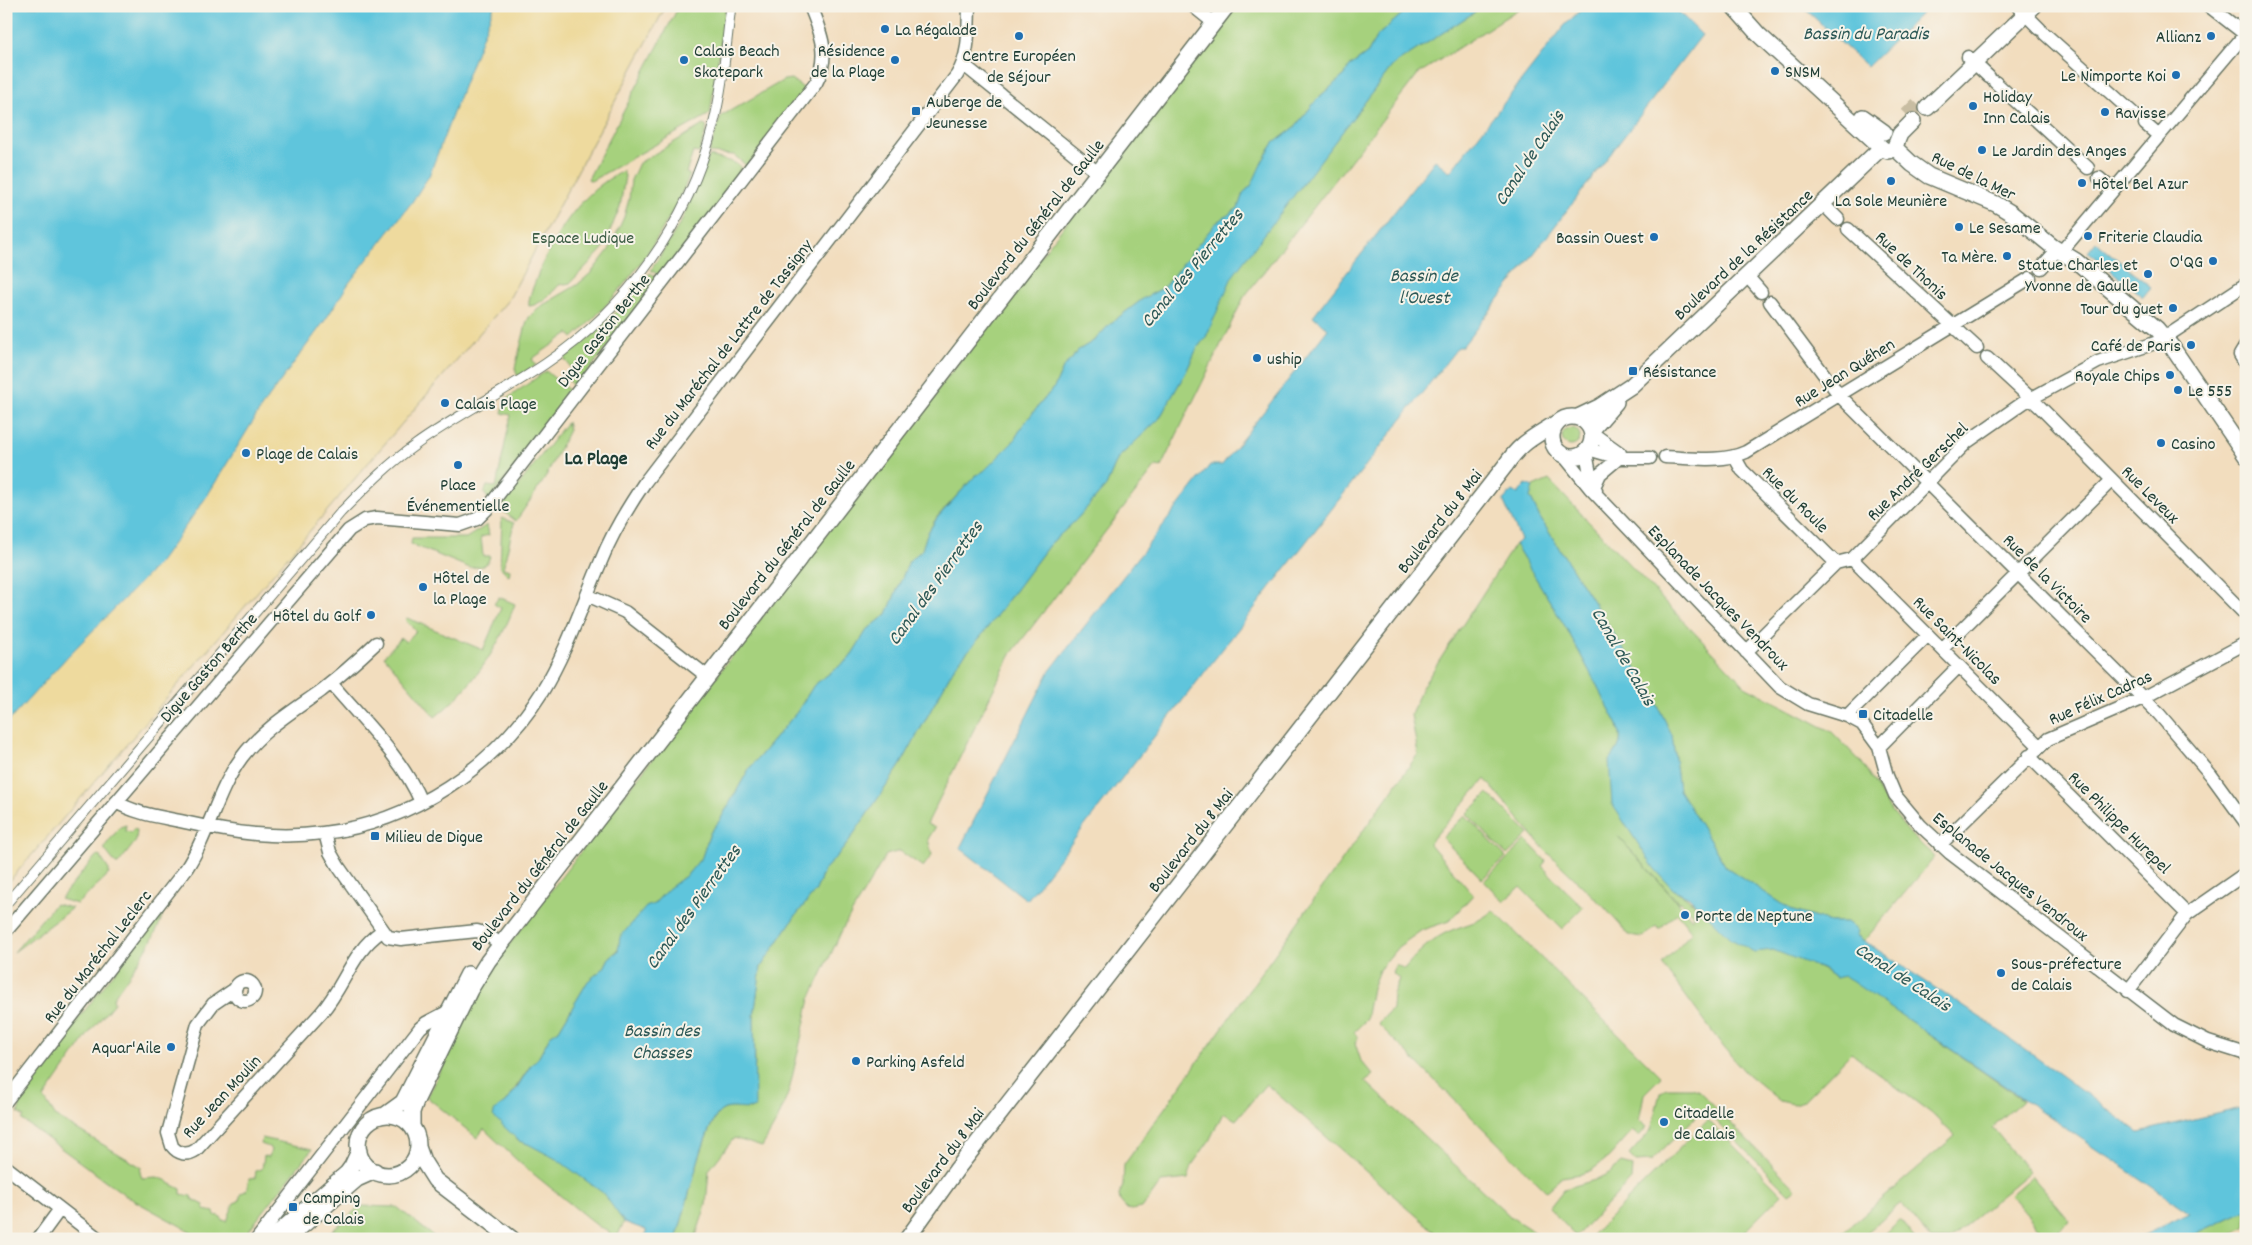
<svg xmlns="http://www.w3.org/2000/svg" width="2252" height="1245" font-family="Dekko,sans-serif">
  <style>
    .green { fill: #a6d17d; stroke: #628758; fill-rule: evenodd }
    .sand { fill: #eeda9e; stroke: #868c69 }
    .water { fill: #5fc5dc; stroke: #3f8188 }
    .lines { fill: none; stroke-linecap: round; stroke-linejoin: round }
    .tertiary-tunnel { stroke: #c8bda2; stroke-width: 15; stroke-dasharray: 15 8; stroke-linecap: butt }
    .pedestrian-casing { stroke: #697564; stroke-width: 11 }
    .minor-casing { stroke: #697564; stroke-width: 15 }
    .tertiary-casing { stroke: #697564; stroke-width: 18 }
    .pedestrian { stroke: #fff; stroke-width: 9 }
    .minor { stroke: #fff; stroke-width: 12 }
    .tertiary { stroke: #fff; stroke-width: 15 }
    .poi-dot { fill: #1f6fb2; stroke: #f7f3e8; stroke-width: 2 }
    .labels { text-anchor: middle; stroke-width: 4; stroke-linejoin: round; paint-order: stroke }
    .poi-label { font-size: 18px; fill: #1f3d34; stroke: #f7f3e8; text-anchor: start }
    .street-label { font-size: 18px; fill: #1f3d34; stroke: #f7f3e8 }
    .park-label { font-size: 18px; fill: #3a5b43; stroke: #f7f3e8 }
    .water-label { font-size: 19px; font-style: italic; fill: #2c5856; stroke: #f7f3e8 }
    .quarter-label { font-size: 20px; font-weight: bold; fill: #1f3d34; stroke: #f7f3e8 }
  </style>
  <rect width="100%" height="100%" fill="#f7f3e8"/>
  <filter id="ink" filterUnits="userSpaceOnUse"><feTurbulence type="fractalNoise" baseFrequency=".02" numOctaves="2"/><feDisplacementMap in="SourceGraphic" scale="10" xChannelSelector="R" yChannelSelector="G"/><feConvolveMatrix kernelMatrix="1 2 1 2 8 2 1 2 1" color-interpolation-filters="sRGB"/></filter>
  <filter id="wash" filterUnits="userSpaceOnUse"><feTurbulence type="fractalNoise" baseFrequency=".0096" numOctaves="4" result="noise"/><feDisplacementMap in="SourceGraphic" scale="20" xChannelSelector="R" yChannelSelector="G"/><feGaussianBlur stdDeviation="1.12" result="paint"/><feColorMatrix in="noise" values="0 0 0 0 0 0 0 0 0 0 0 0 0 0 0 0 0 1.4 0 .05"/><feComposite in="paint" operator="in"/></filter>
  <g filter="url(#wash)">
    <rect width="100%" height="100%" fill="#f2ddbe"/>
    <!-- green -->
    <path class="green" d="M679,6H726L710,114L591,181L588,179Z
      M1234,6H1411L1376,37L1368,53L1350,66L1345,75L1319,97L1294,128L1274,143L1263,160L1260,171L1251,186L1243,193L1238,208L1215,224L1163,288L1144,298L1111,323L1095,340L1077,351L1072,359L1064,366L1055,386L1023,425L1013,442L984,471L975,476L937,517L927,534L922,550L909,561L887,614L867,630L849,659L814,685L797,712L749,769L720,820L710,833L702,857L687,875L668,889L654,904L646,907L618,950L609,958L604,968L588,981L559,1030L550,1036L539,1057L531,1065L505,1103L495,1110L518,1141C544,1147 585,1175 604,1193C612,1201 618,1212 624,1222L616,1239H611L608,1230L599,1227L520,1163L484,1129L477,1138L427,1097L491,968Z
      M1484,6H1523L1418,74L1244,297L1161,467L1156,466L1011,654L927,824L935,828L928,839L932,855L923,867L900,851L886,855L844,926L810,999L789,1091L777,1121L762,1147L734,1138L709,1170L706,1205L695,1239H676C685,1214 704,1124 721,1111C728,1106 742,1108 751,1109L755,1063L754,1016L761,967L793,919L816,890L824,870L844,848L900,766L955,666L982,635L1049,545L1075,521L1106,486L1118,458L1159,419L1186,372L1197,348L1206,337L1231,277L1393,65Z
      M791,79L806,90L747,166L734,155L709,153L721,116L784,80Z
      M703,125L707,127L699,153L693,152L686,173L690,175C662,239 625,291 573,338L569,333L532,359L536,365L519,376L517,375L515,368L527,321L530,316L538,308L577,285L591,273L609,250L624,217L629,199L631,180L639,163Z
      M709,156L733,162L741,167L739,171L742,173L661,277L651,270L681,222Z
      M623,171L625,176L620,207L602,250L570,283L559,285C552,293 539,306 529,306C528,297 534,286 537,277C554,235 581,191 623,171Z
      M650,273L656,277L655,280L657,282L577,386L572,385L566,376L572,369L564,358C597,334 624,305 650,273Z
      M546,371L572,393L489,500L484,493L487,486L496,487L511,415L502,413L505,400Z
      M567,422L569,430L544,480L516,521L500,509Z
      M1562 437a9 9 0 1 1 18 0a9 9 0 1 1-18 0Z
      M1549,480L1745,686L1832,732L1862,763L1891,811L1912,836L1935,857L1864,941L1856,934L1858,932L1847,922H1830L1793,911L1726,867L1679,790L1672,735L1653,696L1540,518L1530,497L1533,487Z
      M502,518L514,523L503,568L510,570L509,576L500,567Z
      M487,525L489,535L481,537L483,556H490L488,562L483,566L470,568L411,544L412,538H466Z
      M1515,544L1568,631L1618,725C1623,743 1620,746 1609,761L1673,889C1704,905 1719,934 1751,950C1758,953 1766,949 1773,950C1791,954 1821,968 1836,978L1844,975L2023,1100L1992,1127L2029,1172L1949,1239H1931L1901,1203L1858,1239H1838L1837,1237L1955,1136L1931,1113L1851,1053L1804,1101L1793,1104L1780,1101L1747,1074L1725,1049L1662,964L1692,932L1677,913L1659,929L1656,926L1643,937L1629,935L1604,907L1545,850L1485,779L1429,843L1473,895L1449,921L1422,930L1398,947L1379,970L1372,988L1366,1020L1354,1032L1358,1038L1355,1043L1361,1061L1373,1075L1365,1081L1511,1217L1545,1239H1443L1266,1084L1236,1120L1223,1113L1209,1141L1192,1165L1188,1179L1161,1182L1142,1208L1132,1210L1127,1209L1120,1201L1119,1195L1123,1185L1124,1165L1418,754L1411,715L1421,689ZM1617,835L1678,902H1681L1694,916L1692,919Z
      M499,597L515,604C499,648 472,688 435,717L384,656L401,638L406,642L416,631L405,620L407,618L483,650L501,608L494,604Z
      M1488,793L1529,834L1507,855L1467,814Z
      M1465,815L1506,857L1482,879L1442,838Z
      M126,825L125,831L132,832L133,829L137,830L136,841L118,864H116L105,850V846L120,827Z
      M1526,840L1546,861L1542,866L1583,908L1562,929L1520,887L1504,902L1484,881Z
      M99,855L109,870V874L77,904L60,899L96,856Z
      M55,904L72,908L14,952Z
      M163,910C162,932 126,979 113,998L114,1003L89,1033L44,1098L56,1117L141,1167L140,1173L142,1178L157,1177L168,1181L169,1183L181,1189V1194L191,1196L192,1199L204,1205V1210L214,1212L215,1215L221,1217L222,1220L227,1221L234,1203L239,1201L241,1193L246,1191L249,1179L255,1178L256,1171L262,1169L264,1156L269,1157L271,1150L269,1147L261,1144L262,1138L312,1149L242,1239H204L128,1197L22,1120L24,1117L18,1113L20,1106L14,1101Z
      M1493,910L1661,1077L1644,1094L1639,1120L1647,1127L1639,1136L1632,1131L1609,1157L1592,1170L1581,1174L1562,1177L1546,1191L1378,1024L1392,1009L1393,994L1399,979L1392,972L1396,964L1404,969C1417,953 1432,938 1452,930C1469,923 1479,923 1493,910Z
      M1667,1088H1693L1699,1091L1796,1189L1789,1194L1704,1109L1651,1161L1636,1162L1629,1155L1651,1130L1660,1093Z
      M1708,1120L1782,1194L1737,1239H1591L1590,1237Z
      M1621,1163L1632,1166L1631,1180L1576,1236L1549,1208L1564,1189L1595,1180L1611,1172Z
      M2032,1176L2070,1221L2048,1239L2010,1195Z
      M360,1206L397,1207L437,1239H323Z
      M2246,1210V1228L2223,1239H2184Z
      M1900,1220L1915,1239H1878Z"/>
    <!-- sand -->
    <path class="sand" d="M456,6H666L509,299L6,885V589Z"/>
    <!-- water -->
    <path class="water" d="M6,6H494L429,176L412,202L349,283L326,319L263,405L207,496L160,562L67,657L6,724Z
      M1411,6H1484L1393,65L1232,277L1206,337L1197,348L1186,372L1159,419L1118,458L1106,486L1075,521L1049,545L982,635L955,666L900,766L844,848L824,870L816,890L793,919L761,967L754,1016L755,1107C745,1112 731,1104 721,1111C704,1122 685,1215 676,1239H646V1230L624,1222L603,1193L558,1160L528,1144L519,1141L493,1116L495,1110L505,1103L516,1089L531,1065L539,1057L550,1036L559,1030L588,981L604,968L609,958L618,951L620,937L646,907L654,904L668,889L687,875L702,857L710,833L720,820L749,769L797,712L814,685L849,659L867,630L887,614L909,561L922,550L927,534L937,518L975,476L984,471L1013,442L1023,425L1055,386L1064,366L1072,359L1077,351L1095,340L1111,323L1144,298L1163,288L1215,224L1238,208L1243,193L1251,186L1263,160L1274,143L1294,128L1319,97L1345,75L1350,66L1368,53L1376,37Z
      M1585,6H1673L1702,35L1462,347H1458L1027,900L960,848L1049,672L1210,465H1222L1328,329L1313,316L1435,160L1450,172L1565,25Z
      M1802,6H1929L1867,67Z
      M2096,242L2151,287L2143,297L2088,252Z
      M1526,484L1533,487L1530,497L1540,518L1653,696L1672,735L1679,790L1726,867L1793,911L1830,922H1847L1858,931L1856,935L1864,941L1987,1022L2139,1132L2246,1107V1210L2184,1239H2136L2190,1213L1844,976L1836,978L1822,969L1773,950L1754,952L1731,939L1689,897L1673,889L1654,868L1612,804L1609,761C1620,746 1623,743 1618,725L1568,631L1515,544L1521,540L1503,500L1513,491L1518,494Z"/>
  </g>
  <g filter="url(#ink)">
    <g class="lines">
      <!-- tertiary-tunnel -->
      <path class="tertiary-tunnel" d="M1907,115L1921,101"/>
      <!-- pedestrian casing -->
      <g class="pedestrian-casing">
        <path id="pedestrian" d="M6,904L341,512C364,489 387,465 414,446C455,416 502,393 545,364C628,308 688,223 713,126C723,87 726,46 731,6"/>
      </g>
      <!-- minor casing -->
      <g class="minor-casing">
        <path id="minor" d="M1193,6L1214,23
          M2209,6L2246,35
          M2019,8L2040,29
          M2045,34L2134,114
          M1968,57L1989,77
          M964,65L1098,173
          M1995,82L2088,168
          M2145,124L2159,136
          M2099,178L2113,190
          M1823,204L1838,219
          M1848,229L1977,348
          M2061,252L2246,33
          M2041,268L2057,250
          M1747,276L1761,292
          M1770,302L1840,396L2159,714L2211,775L2246,823
          M2246,345L2240,355L2246,365
          M1987,358L2040,407L2246,615
          M1592,433L1620,453
          M1588,449L1619,458H1650
          M1586,452L1590,474L1596,490
          M1564,456L1590,488L1780,687L1808,704L1847,716L1862,724L1879,747L1887,776L1895,795L1921,826L1950,853L2174,1025L2208,1042L2246,1054
          M1734,456L1742,470L1836,563
          M1665,457C1691,458 1722,463 1746,452L2030,278
          M1594,487L1600,474L1619,458
          M1852,559L2039,746
          M587,595L625,612L708,677
          M1942,649L2112,480
          M1746,652L1836,563L1852,559L1967,442L2023,403L2098,362L2158,342L2246,284
          M331,683C362,720 402,757 421,802
          M1847,716L1928,635
          M1879,747L1959,666
          M2029,756L2187,914
          M116,802C138,815 164,817 189,823C233,833 277,839 323,833C411,823 495,767 542,692C567,651 582,605 601,561C612,533 628,507 645,482L957,75C970,54 968,30 969,6
          M325,833L330,852L338,866L388,937L401,939L477,931L487,934L500,944
          M1940,845L2048,739L2143,698L2246,643
          M6,931L349,530L365,520L377,518L460,525L477,519L487,509L816,83C831,55 821,33 810,6
          M235 991a10 10 0 1 1 20 0a10 10 0 1 1-20 0Z
          M235,989L213,1004L198,1024L168,1133L172,1146C178,1154 187,1156 196,1150L321,1013C345,986 351,952 382,931
          M2128,991L2187,914L2246,873
          M6,1101L186,869C210,833 216,792 242,757C263,729 293,711 321,691C340,676 358,660 376,643
          M6,1167L99,1239
          M38,1239L60,1209
          M257,1239L420,1028L426,1023L447,1012"/>
      </g>
      <!-- tertiary casing -->
      <g class="tertiary-casing">
        <path id="tertiary" d="M1733,6L1758,34L1883,149L1888,151L1894,149L1900,134L1913,121
          M1927,108L2034,6
          M1863,117L1884,132
          M1895,148L1912,164L1929,176L1996,204L2011,213L2053,247L2076,261L2157,329L2172,347L2246,456
          M1552 437a20 20 0 1 1 40 0a20 20 0 1 1-40 0Z
          M1578,417L1599,407L1631,386L1881,148
          M1591,431L1616,402
          M358 1145a30 30 0 1 1 60 0a30 30 0 1 1-60 0Z
          M385,1115L403,1102L468,974
          M412,1126V1112L416,1101L470,990L488,961L1227,6
          M418,1147L423,1161L435,1180L512,1239
          M271,1239L347,1173L352,1166L359,1151
          M287,1239L357,1179L375,1171
          M907,1239L957,1169L1505,466C1521,442 1533,438 1556,423"/>
      </g>
      <!-- pedestrian -->
      <use href="#pedestrian" class="pedestrian"/>
      <!-- minor -->
      <use href="#minor" class="minor"/>
      <!-- tertiary -->
      <use href="#tertiary" class="tertiary"/>
    </g>
  </g>
  <!-- markers -->
  <g class="poi-dot">
    <circle cx="885" cy="29" r="5"/>
    <circle cx="1019" cy="36" r="5"/>
    <circle cx="2211" cy="36" r="5"/>
    <circle cx="684" cy="60" r="5"/>
    <circle cx="895" cy="60" r="5"/>
    <circle cx="1775" cy="71" r="5"/>
    <circle cx="2176" cy="75" r="5"/>
    <circle cx="1973" cy="106" r="5"/>
    <rect x="911" y="106" width="10" height="10" rx="2.5"/>
    <circle cx="2105" cy="112" r="5"/>
    <circle cx="1982" cy="150" r="5"/>
    <circle cx="1891" cy="181" r="5"/>
    <circle cx="2082" cy="183" r="5"/>
    <circle cx="1959" cy="227" r="5"/>
    <circle cx="2088" cy="236" r="5"/>
    <circle cx="1654" cy="237" r="5"/>
    <circle cx="2007" cy="256" r="5"/>
    <circle cx="2213" cy="261" r="5"/>
    <circle cx="2148" cy="274" r="5"/>
    <circle cx="2173" cy="308" r="5"/>
    <circle cx="2191" cy="345" r="5"/>
    <circle cx="1257" cy="358" r="5"/>
    <rect x="1628" y="366" width="10" height="10" rx="2.5"/>
    <circle cx="2170" cy="375" r="5"/>
    <circle cx="2178" cy="390" r="5"/>
    <circle cx="445" cy="403" r="5"/>
    <circle cx="2161" cy="443" r="5"/>
    <circle cx="246" cy="453" r="5"/>
    <circle cx="458" cy="465" r="5"/>
    <circle cx="423" cy="587" r="5"/>
    <circle cx="371" cy="615" r="5"/>
    <rect x="1858" y="709" width="10" height="10" rx="2.5"/>
    <rect x="370" y="831" width="10" height="10" rx="2.5"/>
    <circle cx="1685" cy="915" r="5"/>
    <circle cx="2001" cy="973" r="5"/>
    <circle cx="171" cy="1047" r="5"/>
    <circle cx="856" cy="1061" r="5"/>
    <circle cx="1664" cy="1122" r="5"/>
    <rect x="288" y="1202" width="10" height="10" rx="2.5"/>
  </g>
  <g class="labels">
    <!-- poi labels -->
    <g class="poi-label">
      <text x="895" y="35">La Régalade</text>
      <text x="2201" y="42" text-anchor="end">Allianz</text>
      <text x="694" y="56">Calais Beach<tspan x="694" dy="21">Skatepark</tspan></text>
      <text x="885" y="56" text-anchor="end">Résidence<tspan x="885" dy="21">de la Plage</tspan></text>
      <text x="1019" y="61" text-anchor="middle">Centre Européen<tspan x="1019" dy="21">de Séjour</tspan></text>
      <text x="1785" y="77">SNSM</text>
      <text x="2166" y="81" text-anchor="end">Le Nimporte Koi</text>
      <text x="1983" y="102">Holiday<tspan x="1983" dy="21">Inn Calais</tspan></text>
      <text x="926" y="107">Auberge de<tspan x="926" dy="21">Jeunesse</tspan></text>
      <text x="2115" y="118">Ravisse</text>
      <text x="1992" y="156">Le Jardin des Anges</text>
      <text x="2092" y="189">Hôtel Bel Azur</text>
      <text x="1891" y="206" text-anchor="middle">La Sole Meunière</text>
      <text x="1969" y="233">Le Sesame</text>
      <text x="2098" y="242">Friterie Claudia</text>
      <text x="1644" y="243" text-anchor="end">Bassin Ouest</text>
      <text x="1997" y="262" text-anchor="end">Ta Mère.</text>
      <text x="2203" y="267" text-anchor="end">O'QG</text>
      <text x="2138" y="270" text-anchor="end">Statue Charles et<tspan x="2138" dy="21">Yvonne de Gaulle</tspan></text>
      <text x="2163" y="314" text-anchor="end">Tour du guet</text>
      <text x="2181" y="351" text-anchor="end">Café de Paris</text>
      <text x="1267" y="364">uship</text>
      <text x="1643" y="377">Résistance</text>
      <text x="2160" y="381" text-anchor="end">Royale Chips</text>
      <text x="2188" y="396">Le 555</text>
      <text x="455" y="409">Calais Plage</text>
      <text x="2171" y="449">Casino</text>
      <text x="256" y="459">Plage de Calais</text>
      <text x="458" y="490" text-anchor="middle">Place<tspan x="458" dy="21">Événementielle</tspan></text>
      <text x="433" y="583">Hôtel de<tspan x="433" dy="21">la Plage</tspan></text>
      <text x="361" y="621" text-anchor="end">Hôtel du Golf</text>
      <text x="1873" y="720">Citadelle</text>
      <text x="385" y="842">Milieu de Digue</text>
      <text x="1695" y="921">Porte de Neptune</text>
      <text x="2011" y="969">Sous-préfecture<tspan x="2011" dy="21">de Calais</tspan></text>
      <text x="161" y="1053" text-anchor="end">Aquar'Aile</text>
      <text x="866" y="1067">Parking Asfeld</text>
      <text x="1674" y="1118">Citadelle<tspan x="1674" dy="21">de Calais</tspan></text>
      <text x="303" y="1203">Camping<tspan x="303" dy="21">de Calais</tspan></text>
    </g>
    <!-- street labels -->
    <g class="street-label">
      <text transform="translate(1974 175) rotate(26)" y="6">Rue de la Mer</text>
      <text transform="translate(1035 224) rotate(-52)" y="6">Boulevard du Général de Gaulle</text>
      <text transform="translate(1743 254) rotate(-43)" y="6">Boulevard de la Résistance</text>
      <text transform="translate(1912 265) rotate(43)" y="6">Rue de Thonis</text>
      <text transform="translate(603 330) rotate(-52)" y="6">Digue Gaston Berthe</text>
      <text transform="translate(728 344) rotate(-52)" y="6">Rue du Maréchal de Lattre de Tassigny</text>
      <text transform="translate(1844 372) rotate(-32)" y="6">Rue Jean Quéhen</text>
      <text transform="translate(1917 471) rotate(-44)" y="6">Rue André Gerschel</text>
      <text transform="translate(2151 494) rotate(45)" y="6">Rue Leveux</text>
      <text transform="translate(1796 499) rotate(45)" y="6">Rue du Roule</text>
      <text transform="translate(1439 521) rotate(-52)" y="6">Boulevard du 8 Mai</text>
      <text transform="translate(786 544) rotate(-52)" y="6">Boulevard du Général de Gaulle</text>
      <text transform="translate(2048 578) rotate(45)" y="6">Rue de la Victoire</text>
      <text transform="translate(1719 597) rotate(46)" y="6">Esplanade Jacques Vendroux</text>
      <text transform="translate(1958 640) rotate(45)" y="6">Rue Saint-Nicolas</text>
      <text transform="translate(208 667) rotate(-49)" y="6">Digue Gaston Berthe</text>
      <text transform="translate(2100 697) rotate(-24)" y="6">Rue Félix Cadras</text>
      <text transform="translate(2120 822) rotate(45)" y="6">Rue Philippe Hurepel</text>
      <text transform="translate(1190 840) rotate(-52)" y="6">Boulevard du 8 Mai</text>
      <text transform="translate(539 865) rotate(-52)" y="6">Boulevard du Général de Gaulle</text>
      <text transform="translate(2011 876) rotate(39)" y="6">Esplanade Jacques Vendroux</text>
      <text transform="translate(97 956) rotate(-52)" y="6">Rue du Maréchal Leclerc</text>
      <text transform="translate(221 1096) rotate(-47)" y="6">Rue Jean Moulin</text>
      <text transform="translate(942 1160) rotate(-53)" y="6">Boulevard du 8 Mai</text>
    </g>
    <!-- park labels -->
    <g class="park-label">
      <text x="583" y="243">Espace Ludique</text>
    </g>
    <!-- water labels -->
    <g class="water-label">
      <text x="1866" y="39">Bassin du Paradis</text>
      <text transform="translate(1528 157) rotate(-56)" y="7">Canal de Calais</text>
      <text transform="translate(1191 267) rotate(-50)" y="7">Canal des Pierrettes</text>
      <text x="1424" y="281">Bassin de<tspan x="1424" dy="22">l'Ouest</tspan></text>
      <text transform="translate(934 582) rotate(-54)" y="7">Canal des Pierrettes</text>
      <text transform="translate(1625 656) rotate(60)" y="7">Canal de Calais</text>
      <text transform="translate(692 906) rotate(-54)" y="7">Canal des Pierrettes</text>
      <text transform="translate(1904 976) rotate(33)" y="7">Canal de Calais</text>
      <text x="662" y="1036">Bassin des<tspan x="662" dy="22">Chasses</tspan></text>
    </g>
    <!-- quarter labels -->
    <g class="quarter-label">
      <text x="596" y="464">La Plage</text>
    </g>
  </g>
  <!-- margin -->
  <rect width="2252" height="1245" fill="none" stroke="#f7f3e8" stroke-width="25"/>
</svg>
